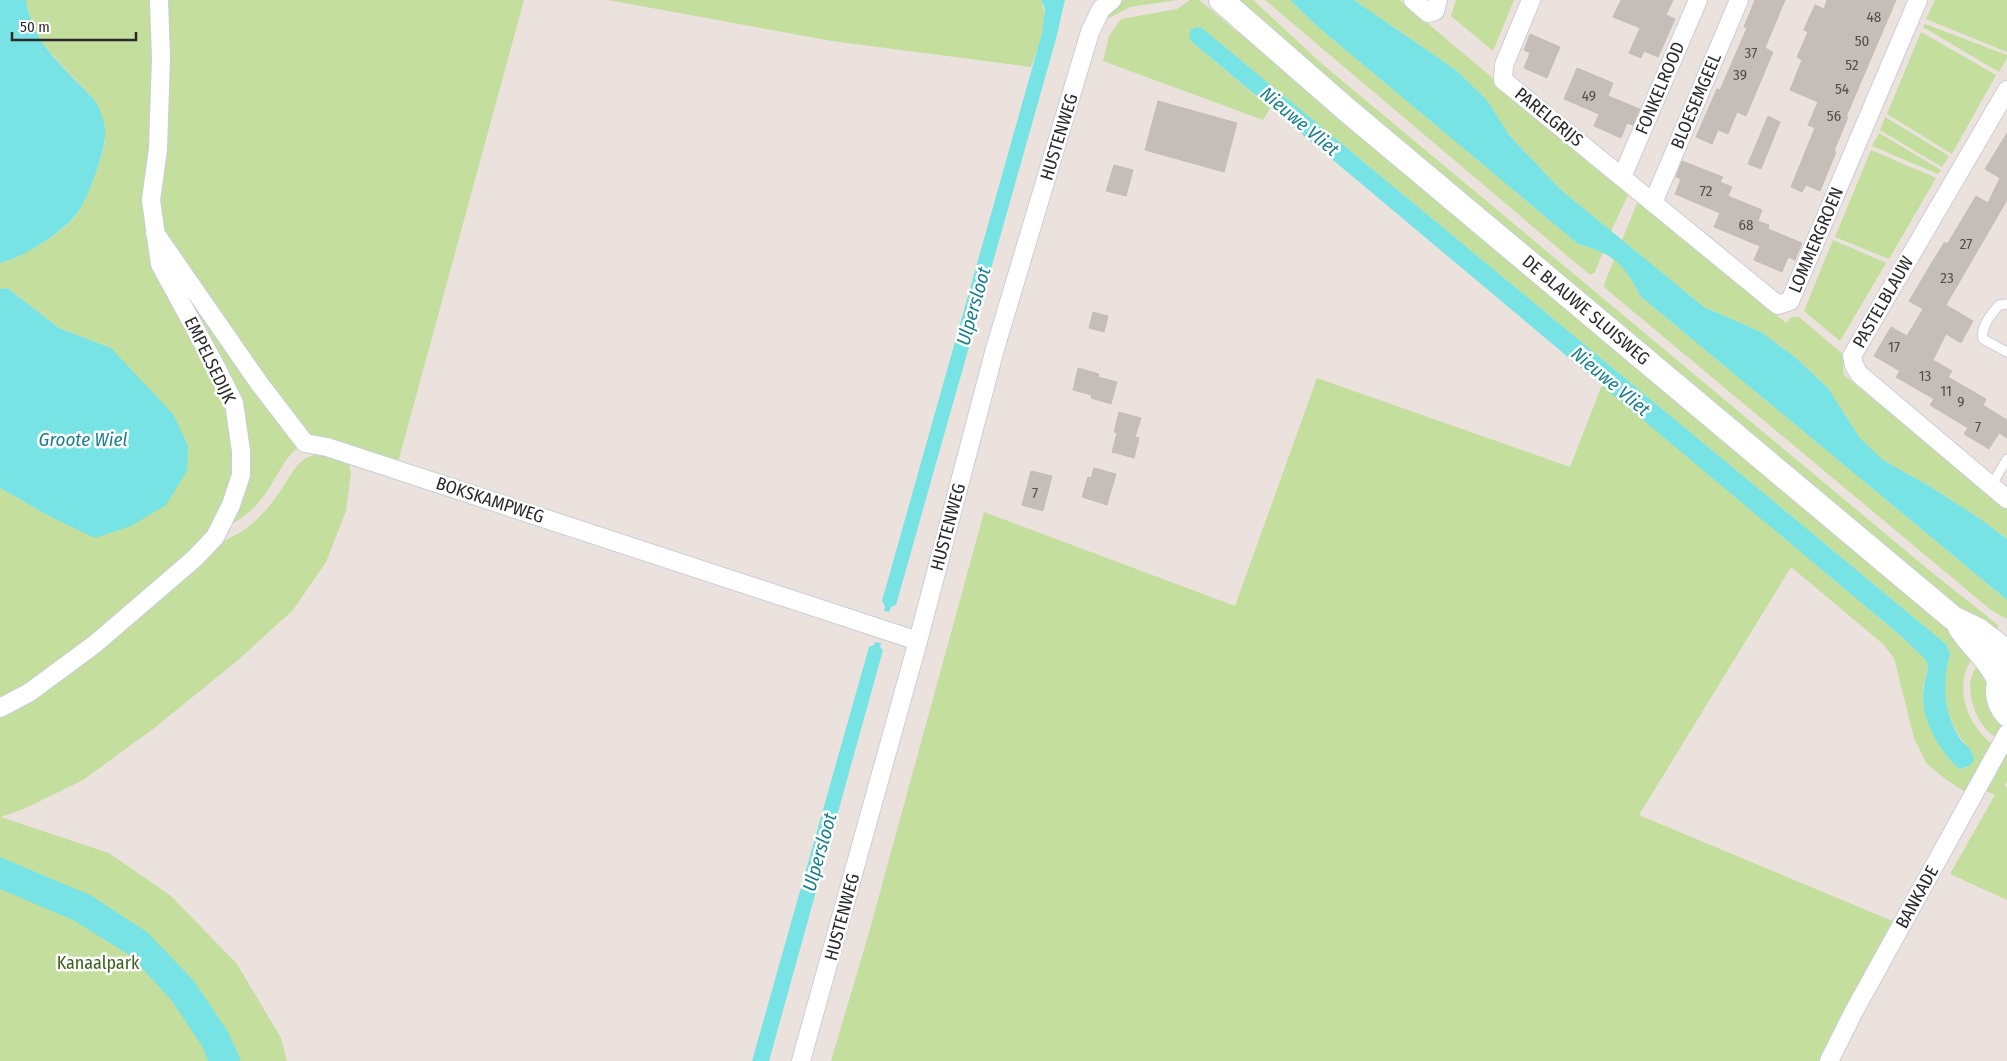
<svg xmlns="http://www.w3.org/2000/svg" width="2007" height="1061" font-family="'Fira Sans Condensed',sans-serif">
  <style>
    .green { fill: #c3de9d }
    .water { fill: #78e3e5 }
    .building { fill: #c4bdb8; stroke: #c6bdb7 }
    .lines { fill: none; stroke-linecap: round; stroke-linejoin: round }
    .lane-casing { stroke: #c8ced7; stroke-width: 11 }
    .street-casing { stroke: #c8ced7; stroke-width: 20 }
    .secondary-casing { stroke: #c8ced7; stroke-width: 26 }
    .lane { stroke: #fff; stroke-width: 9 }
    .street { stroke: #fff; stroke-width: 18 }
    .secondary { stroke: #fff; stroke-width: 24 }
    .labels { text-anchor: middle; stroke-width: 5; stroke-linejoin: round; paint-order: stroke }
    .number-label { font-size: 15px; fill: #504f4e }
    .street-label { font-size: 18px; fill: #2a2a2a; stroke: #fff }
    .park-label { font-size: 18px; fill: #3e621f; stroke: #fff }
    .water-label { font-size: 19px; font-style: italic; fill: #177f8b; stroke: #fff }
  </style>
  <rect width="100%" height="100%" fill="#ebe2dd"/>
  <!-- green -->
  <path class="green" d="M26,0H152L155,66L147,190L226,404L235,463L232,483L215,525L190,556L52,668L0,701V488L49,516L111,348L59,328L7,288L0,289V263C23,257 66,232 79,211C87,198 104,154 105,139C105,133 100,112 97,106C93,96 82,87 75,79C52,56 31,34 26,0Z
    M169,0H524L397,466C370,458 319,446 299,426L166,233L160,221L157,201Z
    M608,0H1041C1050,21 1038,47 1031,67L832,41Z
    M1124,0H1177L1130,7L1103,21L1114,7Z
    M1190,0H1199L1911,593L1975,653C1971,660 1965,670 1964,678C1960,706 1973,728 1994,746L1968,794L1944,778L1926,763L1914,738L1894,658L1883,644L1791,567L1639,815L1897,923L1820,1061H831L870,929L984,512L1235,606L1317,378L1570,467L1602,385L1902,637L1926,660C1930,669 1923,681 1923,691C1924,726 1940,742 1959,769L1967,768L1972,752C1945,723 1939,692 1950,654L1946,644L1202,28L1191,41L1270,108L1263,120L1103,61L1109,36L1121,19L1177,9Z
    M1237,0H1253L1322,64L1930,571L1998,625L1997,632L1992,635L1338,91Z
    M1265,0H1290L1318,27L1578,244L1603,252L1595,272L1590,275Z
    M1354,0H1400L1629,193L1611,231L1560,189L1510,136L1486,99L1456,70Z
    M1456,0H1514L1493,51L1451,16Z
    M1935,0H2007V52L1926,19Z
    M1925,24L2007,55V58L1999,72L1923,27Z
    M1921,32L1996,75L1952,154L1887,114Z
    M1885,117L1949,156L1942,167L1880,130Z
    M1879,133L1941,170L1938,174L1872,146Z
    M1871,150L1936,178L1889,259L1835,237Z
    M1638,201L1786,323L1791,317H1799L1845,356L1843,367L1844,375L2007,509V539L1982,520L1931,487L1883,460L1860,438L1828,388L1796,358L1761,332L1704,307L1622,240Z
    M1833,240L1886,263L1840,341L1804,311Z
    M1614,259L1626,270L1640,296L2007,600V619L1991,610L1605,288L1604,285Z
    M173,261L299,446C285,458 279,473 269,488C259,505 243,519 225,528L247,451L182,290Z
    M315,455L326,456L349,464L351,473L346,511L326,562L293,610L237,661L153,729L83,780L26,808L1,817L109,853L171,896L237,964L281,1038L287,1061H0V712L215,543C245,536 267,512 283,487C292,474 298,458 315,455Z
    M1980,658L2001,723V740C1980,731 1970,705 1970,684C1971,676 1977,665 1980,658Z
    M2006,755H2007V781L2005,785L2007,789V900L1950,874L1995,795L1984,790Z"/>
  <!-- water -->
  <path class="water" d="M0,0H26C31,34 51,55 74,79C82,87 91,95 97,104C102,113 106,127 105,137C104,153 88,199 78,212C65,231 23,258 0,263Z
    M1041,0H1065L1056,39L896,605L891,607L889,612L884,611L885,606L882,601L1042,33L1045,9Z
    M1290,0H1354L1456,70L1486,99L1510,136L1560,189L1704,307L1761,332L1796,358L1828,388L1860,438L1883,460L1931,487L1982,520L2007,539V600L1640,296C1624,263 1613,254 1578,244L1318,27Z
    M1196,27L1202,28L1946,644L1950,654C1942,683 1943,710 1959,737C1962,743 1971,748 1973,755C1976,764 1967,768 1959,769C1938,748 1919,718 1924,686C1925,678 1930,668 1926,660L1902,637L1191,41L1189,35L1191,30Z
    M7,288L59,328L111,348L173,414L188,446L187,471L166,505L131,526L95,538L49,516L0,488V289Z
    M875,642L881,643L880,647L883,650L769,1061H752L869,647L874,645Z
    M0,857L90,895L147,932L194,981L228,1032L241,1061H208L202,1046L172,1001L131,956L73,920L0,889Z"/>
  <!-- building -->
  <path class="building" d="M1621,0H1673L1666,15L1675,19L1658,57L1644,51L1641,58L1629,53L1640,28L1613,17Z
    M1755,0H1785L1765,48L1773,52L1746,116L1737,112L1728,134L1718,130L1712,144L1696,137L1717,89L1720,90L1747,28L1744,27Z
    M1827,0H1896L1846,117H1848L1834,151L1836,152L1820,191L1806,185L1802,192L1791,187L1815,128L1808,125L1818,102L1790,90L1802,60L1797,57L1808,32L1804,30L1809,18L1815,5L1824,9Z
    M1530,34L1560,47L1547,78L1524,68L1530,53L1524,50Z
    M1577,68L1613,83L1608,96L1640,109L1633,125L1627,123L1621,138L1594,126L1599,114L1564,99Z
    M1158,101L1237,123L1224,172L1145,150Z
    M1768,116L1780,122L1761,169L1748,164Z
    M2007,133V200L1946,305L1973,321L1961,343L1946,334L1933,360L1952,371L1948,377L1986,399L1983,405L2007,420V438L1999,433L1989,449L1964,434L1968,428L1930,405L1934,399L1896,377L1900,371L1874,356L1891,327L1907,336L1923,309L1909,301L1931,264L1944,243H1948L1976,196L1988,203L2000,178L1985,169Z
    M1682,161L1723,177L1720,182L1732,187L1728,196L1762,210L1758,221L1769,225L1768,229L1802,243L1795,260L1788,257L1782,272L1754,260L1760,246L1714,227L1720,213L1675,194L1681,179L1676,177Z
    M1114,165L1133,170L1126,196L1106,191Z
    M1093,312L1108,316L1104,332L1089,328Z
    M1078,368L1099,374L1098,377L1117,382L1111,404L1091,398L1092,395L1073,390Z
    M1119,412L1141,418L1135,437L1139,438L1134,458L1112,452L1117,433L1114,432Z
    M1094,468L1116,474L1107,505L1082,497L1088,477L1091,478Z
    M1031,471L1052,476L1043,511L1022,505Z"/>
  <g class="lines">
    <!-- lane casing -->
    <g class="lane-casing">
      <path id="lane" d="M2007,304L1999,305C1992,313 1980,327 1983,339L2007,352
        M1991,486L2007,459"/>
    </g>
    <!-- street casing -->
    <g class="street-casing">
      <path id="street" d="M1413,0L1428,13L1435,11L1438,0
        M1531,0L1504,65L1503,80L1778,305L1790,301L1918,0
        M2007,90L1852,356L1854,365L1859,374L2007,499
        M1622,177L1698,0
        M1653,203L1739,0
        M155,233L259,383L305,443L327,447L918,641
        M0,708L30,692L95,644L194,559L215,537L231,505L241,475V451L234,403L216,367L160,264L151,200L158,149L161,58L159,0
        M801,1061L918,641L995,349L1090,32L1101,9L1112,0
        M1829,1061L1853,1013L2007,734"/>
    </g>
    <!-- secondary casing -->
    <g class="secondary-casing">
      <path id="secondary" d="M1221,0L1347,110L1953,618L1978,630L2007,652
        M1960,627C1972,646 1990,659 1999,680
        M2007,668C1995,682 1995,700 2007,714"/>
    </g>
    <!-- lane -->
    <use href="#lane" class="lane"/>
    <!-- street -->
    <use href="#street" class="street"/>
    <!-- secondary -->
    <use href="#secondary" class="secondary"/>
  </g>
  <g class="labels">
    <!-- number labels -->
    <g class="number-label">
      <text x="1874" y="22">48</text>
      <text x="1862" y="46">50</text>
      <text x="1751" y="58">37</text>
      <text x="1852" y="70">52</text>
      <text x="1740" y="80">39</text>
      <text x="1842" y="94">54</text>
      <text x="1589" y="101">49</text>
      <text x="1834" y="121">56</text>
      <text x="1706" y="196">72</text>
      <text x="1746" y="230">68</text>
      <text x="1966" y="249">27</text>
      <text x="1947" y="283">23</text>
      <text x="1894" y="352">17</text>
      <text x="1925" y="381">13</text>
      <text x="1946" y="396">11</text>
      <text x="1961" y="407">9</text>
      <text x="1978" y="432">7</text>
      <text x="1035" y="498">7</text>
    </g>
    <!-- street labels -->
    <g class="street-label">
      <text transform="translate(1660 88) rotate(-67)" y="6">FONKELROOD</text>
      <text transform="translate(1696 101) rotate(-67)" y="6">BLOESEMGEEL</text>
      <text transform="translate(1549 117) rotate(39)" y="6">PARELGRIJS</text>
      <text transform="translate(1059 137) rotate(-73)" y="6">HUSTENWEG</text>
      <text transform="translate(1816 240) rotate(-67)" y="6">LOMMERGROEN</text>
      <text transform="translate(1883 302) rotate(-60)" y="6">PASTELBLAUW</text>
      <text transform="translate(1586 310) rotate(40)" y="6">DE BLAUWE SLUISWEG</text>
      <text transform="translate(210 360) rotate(64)" y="6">EMPELSEDIJK</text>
      <text transform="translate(490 500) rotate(18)" y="6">BOKSKAMPWEG</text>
      <text transform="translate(948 527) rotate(-75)" y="6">HUSTENWEG</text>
      <text transform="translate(1917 897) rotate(-61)" y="6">BANKADE</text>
      <text transform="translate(842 917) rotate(-75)" y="6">HUSTENWEG</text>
    </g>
    <!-- park labels -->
    <g class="park-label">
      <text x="98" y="969">Kanaalpark</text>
    </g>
    <!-- water labels -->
    <g class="water-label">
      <text transform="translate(1300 121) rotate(40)" y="7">Nieuwe Vliet</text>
      <text transform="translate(973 306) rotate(-74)" y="7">Ulpersloot</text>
      <text transform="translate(1611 381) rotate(40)" y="7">Nieuwe Vliet</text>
      <text x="83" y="446">Groote Wiel</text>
      <text transform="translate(819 852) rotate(-74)" y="7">Ulpersloot</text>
    </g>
  </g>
  <!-- scale -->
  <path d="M12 32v8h124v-8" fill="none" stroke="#2a2a2a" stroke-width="2.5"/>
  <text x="20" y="32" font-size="15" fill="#2a2a2a" stroke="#ffffff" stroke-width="4" paint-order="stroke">50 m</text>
</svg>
